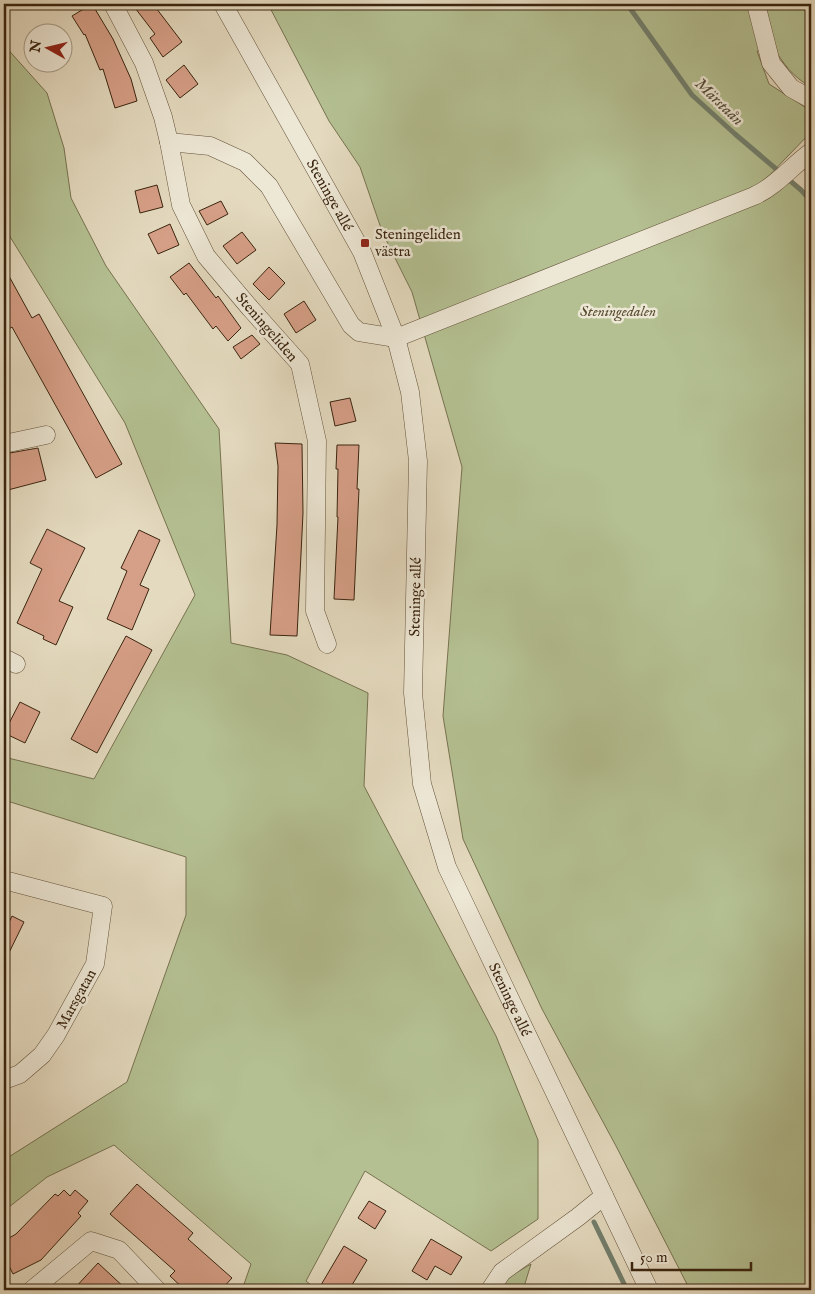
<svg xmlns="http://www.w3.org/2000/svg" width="815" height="1294" font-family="'IM FELL English',serif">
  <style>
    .green { fill: #b4c092; stroke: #777250 }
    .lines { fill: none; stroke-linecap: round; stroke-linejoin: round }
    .stream { stroke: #727f6d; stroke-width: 5 }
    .building { fill: #d69f87; stroke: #3a240f }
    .street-casing { stroke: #64523b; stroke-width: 19 }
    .street { stroke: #ede7d5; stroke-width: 18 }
    .poi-dot { fill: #8f2418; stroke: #ede7d5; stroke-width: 2 }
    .labels { text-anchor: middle; stroke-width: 5; stroke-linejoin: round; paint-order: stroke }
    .street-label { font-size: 15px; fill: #3a240f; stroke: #ede7d5 }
    .poi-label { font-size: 15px; fill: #3a240f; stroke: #ede7d5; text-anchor: start }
    .park-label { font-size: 15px; font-style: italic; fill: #584b30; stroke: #ede7d5 }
    .water-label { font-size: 16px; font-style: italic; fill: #514a36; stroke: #ede7d5 }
  </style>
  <rect width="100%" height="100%" fill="#e4dabf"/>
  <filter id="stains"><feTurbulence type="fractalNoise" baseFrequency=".004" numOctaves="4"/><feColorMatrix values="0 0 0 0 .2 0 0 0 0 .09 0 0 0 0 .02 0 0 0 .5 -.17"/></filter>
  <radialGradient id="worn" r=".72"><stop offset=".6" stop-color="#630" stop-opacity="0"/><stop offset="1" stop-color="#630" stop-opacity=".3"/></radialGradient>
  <!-- green -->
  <path class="green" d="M268,4H811V87C793,77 783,64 773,46L757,51L769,84L811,111V132L763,182L788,180L811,202V1290H690L616,1146L542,1009L463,839L443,716L462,467L412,292L383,234L360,167L329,121Z
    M4,45L47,93L64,148L71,198L106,266L219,429L231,643L287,655L368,693L364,786L496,1036L538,1140V1219L491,1251L365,1171L306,1281L317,1290H242L251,1264L114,1145L47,1177L4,1211V1160L127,1082L186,915V857L4,800V757L94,779L195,595L125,423L4,227Z
    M531,1264L523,1290H500L509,1277Z"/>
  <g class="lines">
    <!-- stream -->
    <path class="stream" d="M627,4L692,95L735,134L801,190L811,201
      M594,1222L627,1290"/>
  </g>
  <!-- building -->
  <path class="building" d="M92,4L113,39L131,79L137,101L115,108L103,69L100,70L85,34L84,35L72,16Z
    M132,4H153L182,42L163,57L150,38L155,34Z
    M184,65L198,84L180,98L166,80Z
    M157,185L163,207L140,213L135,191Z
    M221,201L228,214L207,225L199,211Z
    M170,224L179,245L158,254L148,234Z
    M242,232L256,250L237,264L223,246Z
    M189,263L216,298L218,296L241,328L228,341L216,326L213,329L186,293L184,295L170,277Z
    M4,267L32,318L39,314L122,464L96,478L12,327L4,332Z
    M269,267L285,283L269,300L253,284Z
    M304,301L316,320L296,333L284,314Z
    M252,335L260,344L241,359L233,347Z
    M350,398L356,421L335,426L330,402Z
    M275,443L302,444L303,513L297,636L270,635L277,525L278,466Z
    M337,445H359L357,489H359L354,600L334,599L338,517H337L338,469H336Z
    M38,448L46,480L4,491V454Z
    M47,529L85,548L59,601L73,607L56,645L43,639L44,636L17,623L42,569L30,563Z
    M139,530L160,540L140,585L149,589L132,630L107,619L127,571L121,568Z
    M126,636L152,650L97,753L71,739Z
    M20,702L40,712L25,743L4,733Z
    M12,916L24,922L4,963V933Z
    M137,1184L193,1233L188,1239L232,1278L221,1290H185L170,1276L175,1271L110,1214Z
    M64,1190L70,1196L75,1190L88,1201L78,1213L81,1216L41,1260L13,1274L4,1256V1241L16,1234L55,1194L58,1196Z
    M369,1201L386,1211L375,1229L358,1218Z
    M431,1239L462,1257L451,1275L435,1266L427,1280L412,1271Z
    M344,1246L367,1260L349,1290H318Z
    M98,1263L127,1290H73Z"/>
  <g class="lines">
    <!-- street casing -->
    <g class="street-casing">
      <g id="street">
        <path d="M113,4L144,63L163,117L169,142"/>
        <path id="s1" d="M223,4L362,252L396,338L410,392L418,461L413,693L422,784L447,867L649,1290"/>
        <path d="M756,4L771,63L791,88L811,99"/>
        <path d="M4,444L46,435"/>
        <path d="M327,644L315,611L317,441L300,364L250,308L206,256L181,205L169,142L210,146L245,162L269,186L351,325L359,332L396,338L754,196C776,186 792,166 811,152"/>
        <path d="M4,658L16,664"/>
        <path d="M4,880L103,906L95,964L56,1035L42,1055L20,1074L4,1080"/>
        <path d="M32,1290L91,1241L119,1250L157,1290"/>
        <path d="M490,1290L502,1272L578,1217L604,1196"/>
      </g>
    </g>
    <!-- street -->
    <use href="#street" class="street"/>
  </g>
  <!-- markers -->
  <rect class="poi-dot" x="360" y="238" width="10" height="10" rx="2.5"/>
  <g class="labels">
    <!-- street labels -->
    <g class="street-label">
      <text dy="5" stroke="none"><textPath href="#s1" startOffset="219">Steninge allé</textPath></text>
      <text transform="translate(267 327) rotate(49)" y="5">Steningeliden</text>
      <text transform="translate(415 597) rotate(-89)" y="5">Steninge allé</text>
      <text transform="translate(76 999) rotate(-61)" y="5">Marsgatan</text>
      <text dy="5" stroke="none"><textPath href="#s1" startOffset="1059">Steninge allé</textPath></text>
    </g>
    <!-- poi labels -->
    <g class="poi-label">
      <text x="375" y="239">Steningeliden<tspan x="375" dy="17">västra</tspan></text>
    </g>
    <!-- park labels -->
    <g class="park-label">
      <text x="618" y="316">Steningedalen</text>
    </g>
    <!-- water labels -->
    <g class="water-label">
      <text transform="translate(720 101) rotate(44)" y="6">Märstaån</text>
    </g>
  </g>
  <!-- margin -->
  <rect width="815" height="1294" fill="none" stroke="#e4dabf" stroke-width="20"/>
  <rect x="5" y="5" width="805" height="1284" fill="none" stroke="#3a240f" stroke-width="2.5"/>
  <rect x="10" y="10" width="795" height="1274" fill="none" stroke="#3a240f"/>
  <!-- north arrow -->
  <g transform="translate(48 48) rotate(278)"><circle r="24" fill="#ede7d5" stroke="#a59986"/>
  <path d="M0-4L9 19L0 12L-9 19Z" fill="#8f2418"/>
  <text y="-8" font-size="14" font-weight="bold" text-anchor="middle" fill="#3a240f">N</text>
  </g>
  <!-- scale -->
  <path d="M632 1262v8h119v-8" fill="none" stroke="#3a240f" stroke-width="2.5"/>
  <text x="640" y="1262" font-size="15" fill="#3a240f" stroke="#ede7d5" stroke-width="4" paint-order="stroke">50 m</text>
  <rect width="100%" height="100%" filter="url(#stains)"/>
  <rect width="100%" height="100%" fill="url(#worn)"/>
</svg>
